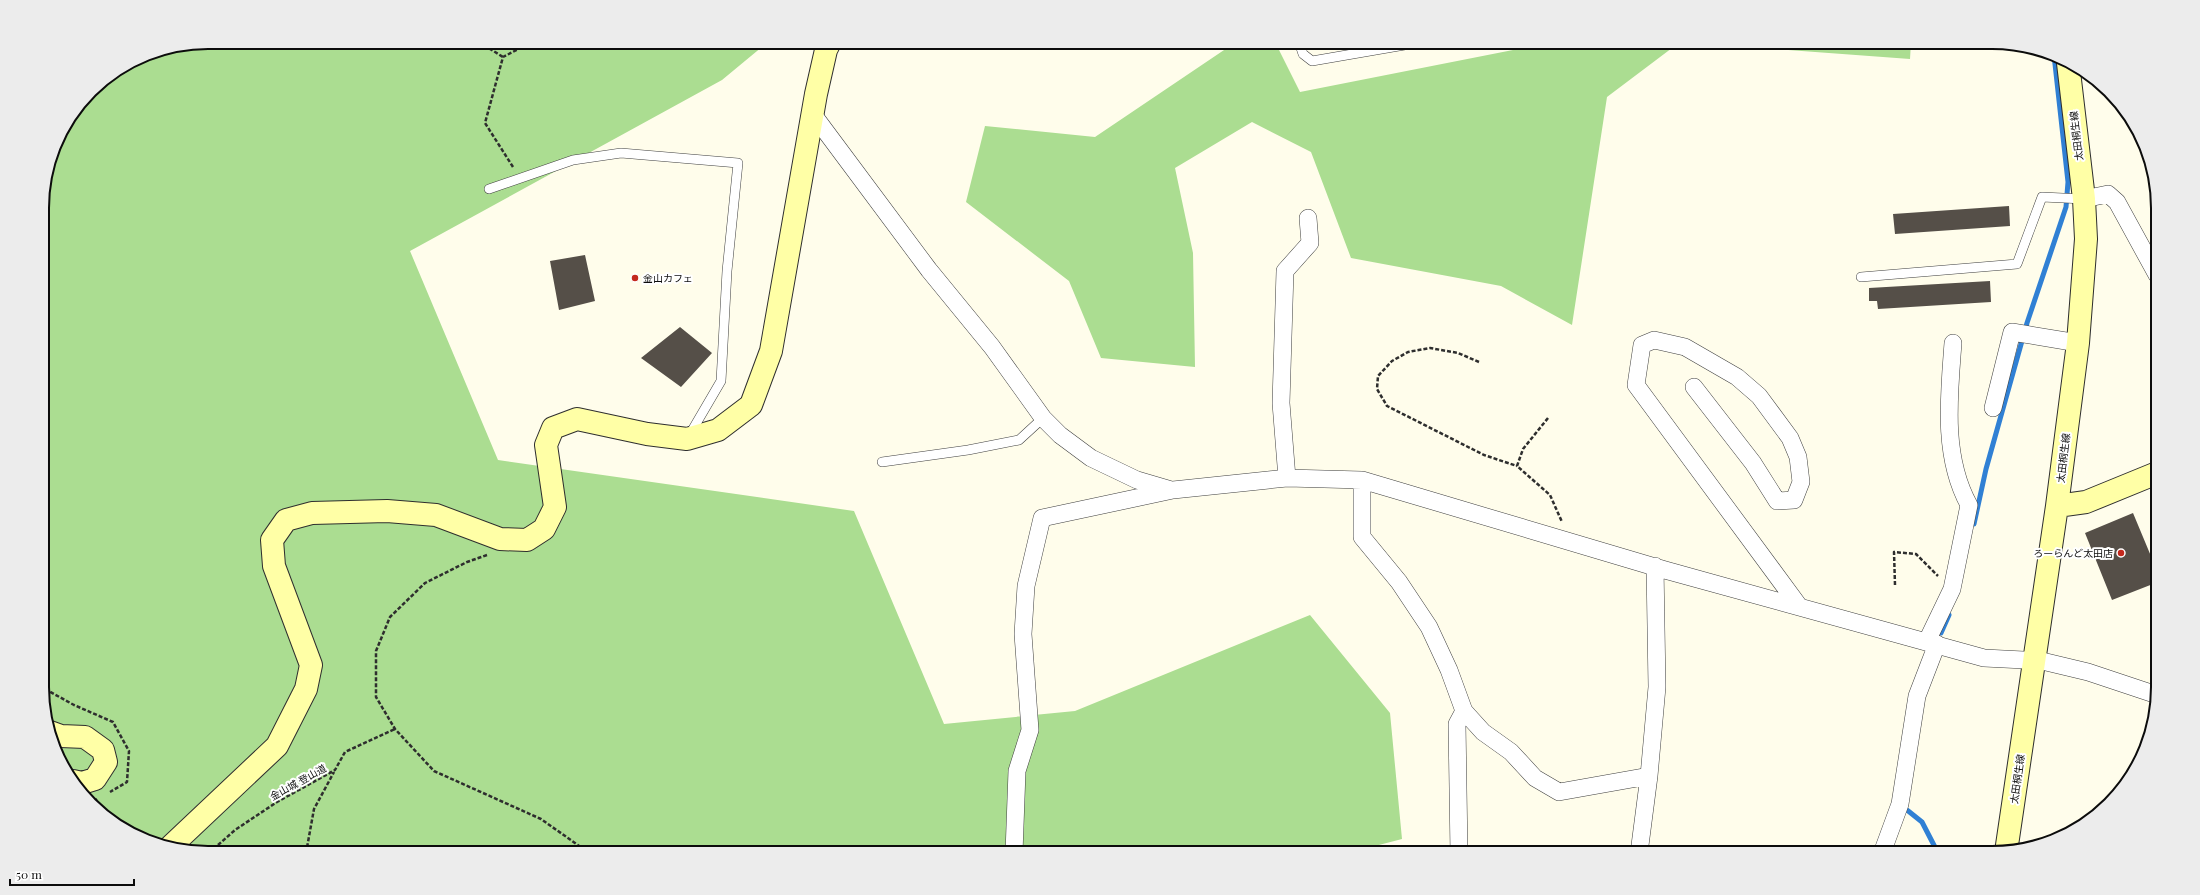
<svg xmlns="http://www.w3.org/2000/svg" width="2200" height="895" font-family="'Playfair Display','Noto Sans JP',serif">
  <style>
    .forest { fill: #abdd91 }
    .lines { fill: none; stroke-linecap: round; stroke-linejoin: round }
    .stream { stroke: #3080d4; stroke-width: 5 }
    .building { fill: #554f48 }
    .lane-casing { stroke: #3f3f3f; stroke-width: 10 }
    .street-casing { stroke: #3f3f3f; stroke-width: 18 }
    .secondary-casing { stroke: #2e2e2e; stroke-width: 24 }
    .path { stroke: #2e2e2e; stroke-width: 2.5; stroke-dasharray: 4 2; stroke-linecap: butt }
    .lane { stroke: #fff; stroke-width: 9 }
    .street { stroke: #fff; stroke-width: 17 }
    .secondary { stroke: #ffffa6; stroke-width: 22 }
    .poi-dot { fill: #c3281d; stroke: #fff; stroke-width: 1.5 }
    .labels { text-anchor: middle; stroke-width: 4; stroke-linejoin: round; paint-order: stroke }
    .street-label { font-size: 10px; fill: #0c0c0c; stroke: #fff }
    .poi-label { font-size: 10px; fill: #0c0c0c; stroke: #fff; text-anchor: start }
    .rim { fill: none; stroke: #0c0c0c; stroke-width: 2 }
  </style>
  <rect width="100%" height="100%" fill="#fffdeb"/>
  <!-- forest -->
  <path class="forest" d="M208,42H768L722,80L410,251L498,460L854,511L944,724L1075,711L1310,615L1390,713L1402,839L1348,853H208L155,844L116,825L83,796L59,760L45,719L42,197L59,135L99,83L145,55Z
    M1230,42H1275L1300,92L1518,49L1514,42H1911L1910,59L1680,42L1607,97L1572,325L1501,286L1351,258L1311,152L1252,122L1175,168L1193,253L1195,367L1101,358L1069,281L966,202L985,126L1095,137L1230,46Z"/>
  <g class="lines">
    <!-- stream -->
    <path class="stream" d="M1974,524L1986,469L2027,323L2066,207L2068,182L2054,55
      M1941,633L1949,615
      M1902,806L1922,822L1938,853"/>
  </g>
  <!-- building -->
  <path class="building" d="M2009,206L2010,226L1895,234L1893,214Z
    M585,255L595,301L559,310L550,261Z
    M1990,281L1991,302L1878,309L1877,301H1869V288Z
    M680,327L712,353L681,387L641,358Z
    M2133,513L2158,573V582L2112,600L2085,533Z"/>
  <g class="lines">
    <!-- lane casing -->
    <g class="lane-casing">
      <path id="lane" d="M1299,42L1303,54L1312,61L1422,42
        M489,189L573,160L621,153L738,163L727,271L721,381L690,434
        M1861,277L2017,264L2042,197L2084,199
        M882,462L968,450L1019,440L1043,418"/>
    </g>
    <!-- street casing -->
    <g class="street-casing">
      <path id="street" d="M812,113L929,270L992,347L1043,418L1060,435L1091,458L1137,480L1171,490
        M2084,199L2108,194L2117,202L2157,275
        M1694,387L1753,463L1777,501L1794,500L1801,482L1798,457L1790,438L1759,396L1737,377L1685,347L1654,340L1642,345L1636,385L1799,606
        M1993,408L2012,332L2078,343
        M1287,478L1281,403L1285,271L1310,243L1308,218
        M1362,480V537L1399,582L1429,627L1449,670L1464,711L1457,724L1459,853
        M1927,641L1952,589L1969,505C1942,456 1949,396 1953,343
        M1464,711L1483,732L1511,752L1535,778L1559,792L1649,776
        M1014,853L1017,771L1030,730L1023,634L1026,586L1042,518L1173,490L1287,478L1362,480L1665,570L1984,658L2042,661L2088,672L2157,695
        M1639,853L1649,776L1657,687L1655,566
        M1882,853L1900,804L1917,696L1937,644"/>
    </g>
    <!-- secondary casing -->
    <g class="secondary-casing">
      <path id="secondary" d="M2057,506L2086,502L2157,473
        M50,732L61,736L85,737L103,750L106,762L95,779L82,783L73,781
        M170,847L277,746L306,689L311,665L274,566L272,540L286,520L312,513L387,511L436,515L500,539L527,540L544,529L555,507L546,445L553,428L577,419L647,434L687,439L718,430L751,405L771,351L816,94L826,50L830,42
        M2006,852L2057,506L2078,343L2086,239L2084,199L2068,63"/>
    </g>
    <!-- path -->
    <path class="path" d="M479,42L503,57
      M513,167L485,123L503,57L532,42
      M1479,362L1458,353L1430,348L1408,352L1392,361L1378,376L1377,389L1387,406L1484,455L1517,466
      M1548,418L1523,449L1517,466L1550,495L1562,522
      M487,555L467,562L425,583L390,617L376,651V697L395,729L434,771L541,819L582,848L583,853
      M1895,585L1894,552L1916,554L1938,576
      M45,689L74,705L113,722L129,751L127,782L110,792
      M91,803L97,799
      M209,853L235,830L277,802L335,770L345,752L395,729
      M306,853L314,809L334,772"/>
    <!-- lane -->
    <use href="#lane" class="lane"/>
    <!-- street -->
    <use href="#street" class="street"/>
    <!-- secondary -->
    <use href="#secondary" class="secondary"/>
  </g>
  <!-- markers -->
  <g class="poi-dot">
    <circle cx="635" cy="278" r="4"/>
    <circle cx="2121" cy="553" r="4"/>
  </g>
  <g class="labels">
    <!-- street labels -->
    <g class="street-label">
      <text transform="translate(2076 136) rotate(-97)" y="4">太田桐生線</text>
      <text transform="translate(2063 458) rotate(-83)" y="4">太田桐生線</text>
      <text transform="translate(2017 779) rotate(-82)" y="4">太田桐生線</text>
      <text transform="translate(298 782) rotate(-29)" y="4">金山城 登山道</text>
    </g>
    <!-- poi labels -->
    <g class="poi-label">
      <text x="643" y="282">金山カフェ</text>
      <text x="2113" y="557" text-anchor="end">ろーらんど太田店</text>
    </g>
  </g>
  <!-- crop -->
  <path d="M0 0H2200V895H0ZM208 49H1992A159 159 0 0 1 2151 208V687A159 159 0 0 1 1992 846H208A159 159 0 0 1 49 687V208A159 159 0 0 1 208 49Z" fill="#ececec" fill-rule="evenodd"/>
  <path class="rim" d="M208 49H1992A159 159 0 0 1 2151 208V687A159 159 0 0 1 1992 846H208A159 159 0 0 1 49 687V208A159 159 0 0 1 208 49Z"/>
  <!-- scale -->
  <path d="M10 879v6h124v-6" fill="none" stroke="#0c0c0c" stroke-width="2"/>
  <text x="16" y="879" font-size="12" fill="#0c0c0c" stroke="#ffffff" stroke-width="3" paint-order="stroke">50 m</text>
</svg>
